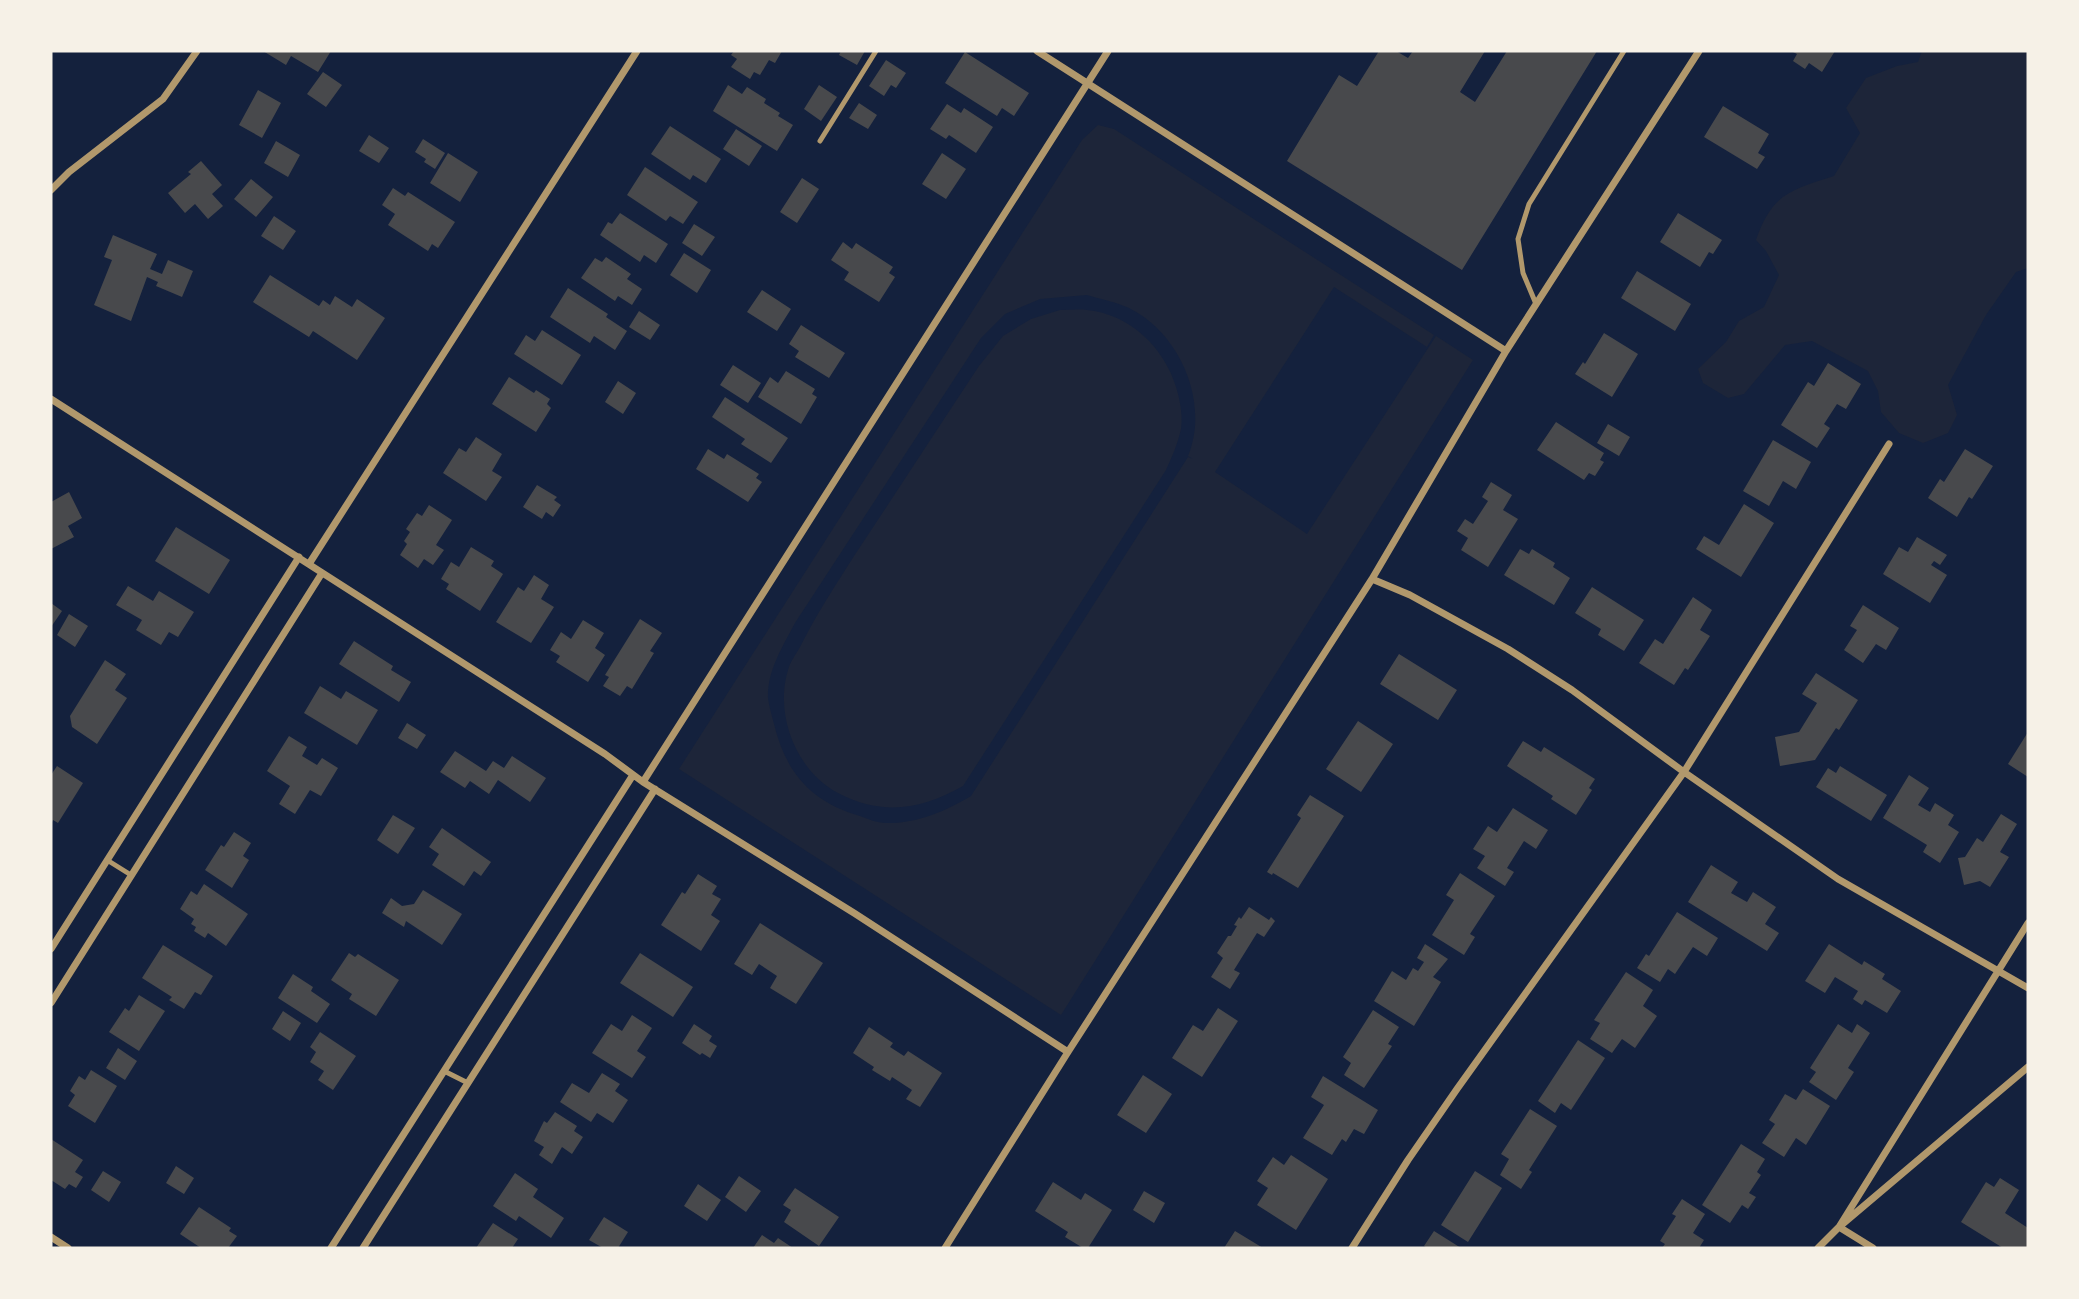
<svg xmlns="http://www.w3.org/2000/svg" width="2079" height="1299" font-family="Manrope,sans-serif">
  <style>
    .green { fill: #1d2539; fill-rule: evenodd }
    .building { fill: #48494c }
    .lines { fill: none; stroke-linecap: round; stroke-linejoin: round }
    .service { stroke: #b1986c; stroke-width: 5 }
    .minor { stroke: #b1986c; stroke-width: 7 }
  </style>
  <rect width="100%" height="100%" fill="#14213d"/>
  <!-- green -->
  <path class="green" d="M1922,51H2028V268L2016,272L1986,315L1948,385L1957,415L1948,433L1923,443L1899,433L1881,412L1878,391L1868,371L1812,341L1785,345L1744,394L1728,398L1703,383L1698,369L1726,342L1739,321L1764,307L1779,275L1766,251L1756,240C1772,194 1790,190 1834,176L1860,133L1846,108L1866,78L1897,66L1918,62Z
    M1098,125L1114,129L1434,335L1427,347L1334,287L1215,472L1307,534L1436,336L1473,360L1061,1015L679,769L1082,140ZM1087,295C1100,299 1116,302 1129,308C1180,333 1210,403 1188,456L1193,459L1188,457L971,796C946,811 916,824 886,823C877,823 868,819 860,816C811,802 786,773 774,724C772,716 769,706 768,698C767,671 783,646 795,623L981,338L1005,314L1040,299Z
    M1060,310C1069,310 1079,309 1087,310C1129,314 1164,347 1176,387C1180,400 1183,415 1181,429C1178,443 1172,457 1166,470L963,786C921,810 882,816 838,793C797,772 774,715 788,670C790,662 796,654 800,647C816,615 835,586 854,556C896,493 937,429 979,366L1003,336L1031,319Z"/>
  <!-- building -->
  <path class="building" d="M263,51H331L318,72L291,56L286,65Z
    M734,51H782L775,63L769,60L760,75L754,72L750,79L731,67L737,59L731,55Z
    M841,51H865L857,65L839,55Z
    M1379,51H1396L1408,58L1413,51H1485L1460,92L1475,102L1507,51H1597L1462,270L1287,161L1339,75L1357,86Z
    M1791,51H1835L1822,72L1809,63L1805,69L1793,61L1797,54Z
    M965,52L1029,93L1014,116L1002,108L997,116L945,83Z
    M886,60L906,73L896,88L891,85L884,96L869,86Z
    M323,72L342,85L326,107L307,94Z
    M728,85L742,94L747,87L766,99L764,103L780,113L778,116L793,125L777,151L713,111Z
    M819,85L837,97L821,121L804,109Z
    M258,90L281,103L262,138L239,125Z
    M859,103L877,115L868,129L849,118Z
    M947,104L961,113L964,108L993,127L976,153L949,135L946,139L930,129Z
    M1723,106L1769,134L1758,153L1765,157L1757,169L1704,137Z
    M670,126L721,159L706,183L693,175L690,180L651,154Z
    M736,129L762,146L749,166L723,149Z
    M369,135L389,148L379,163L359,151Z
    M423,139L445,153L435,169L424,162L426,159L415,152Z
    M276,141L300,155L288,177L264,163Z
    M448,153L478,172L460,202L430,183Z
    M942,153L966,169L946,199L922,184Z
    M201,161L222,185L212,194L223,206L208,219L195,204L185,213L168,193L191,174L188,172Z
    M645,167L698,202L683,224L670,216L666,221L627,195Z
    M802,178L819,189L797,223L780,212Z
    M251,179L273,197L256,217L234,199Z
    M393,188L405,196L408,192L455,222L438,248L432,244L428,251L388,225L395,214L382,205Z
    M620,213L668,244L656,263L644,255L640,262L600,235L608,222L612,224Z
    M1678,213L1722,240L1713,254L1709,252L1700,267L1660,242Z
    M274,216L296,231L283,250L261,236Z
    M694,224L715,237L702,256L682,243Z
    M113,235L157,254L150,269L162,274L168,260L193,271L182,297L156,286L158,282L147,277L131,321L94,305L112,260L104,257Z
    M843,242L852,249L856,243L893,267L889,273L895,277L879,302L844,280L849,272L831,260Z
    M684,253L711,270L697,293L670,275Z
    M606,257L631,274L627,279L642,289L632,305L618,296L615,301L581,278L595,258L602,262Z
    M1637,271L1691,304L1675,331L1621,298Z
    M270,275L319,306L323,300L330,305L335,296L352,307L357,299L385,318L357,360L313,331L309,337L253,302Z
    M568,288L608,314L606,317L627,331L615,350L594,336L590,343L550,317Z
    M762,290L791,309L777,331L747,312Z
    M639,311L660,325L650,340L629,327Z
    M801,325L845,353L829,378L795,357L799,351L789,344Z
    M542,330L581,355L562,385L514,354L526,335L535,341Z
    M1604,333L1638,354L1612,397L1575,374L1583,362L1585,364Z
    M1828,363L1861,384L1846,409L1837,404L1824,424L1830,428L1817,448L1781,425L1808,382L1814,386Z
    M733,365L761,383L748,403L720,385Z
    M786,371L815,389L812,394L817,397L801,424L758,397L770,377L778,383Z
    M509,377L534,393L536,390L550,399L547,404L551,408L536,432L492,404Z
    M618,381L636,393L623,414L605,402Z
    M725,397L788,438L771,463L741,444L745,439L712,417Z
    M1556,422L1604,453L1600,460L1604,462L1595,476L1589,473L1584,480L1537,450Z
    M1608,424L1630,437L1619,456L1597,443Z
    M476,437L502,454L492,471L502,477L486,501L443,473L459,448L466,452Z
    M1773,440L1811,462L1796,489L1783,481L1769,506L1743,491Z
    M708,449L724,459L727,454L759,474L756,478L762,482L748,502L696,469Z
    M1965,449L1993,466L1972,499L1969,497L1957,517L1928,498L1940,479L1944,482Z
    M1491,482L1512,495L1503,510L1518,519L1488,567L1461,550L1468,538L1457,531L1465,519L1473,524L1488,501L1482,497Z
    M537,485L557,497L554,500L561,505L553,517L546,512L542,519L523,507Z
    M69,492L82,518L68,526L74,537L51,549V502Z
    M1744,504L1774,523L1741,577L1696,549L1704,536L1719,545Z
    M429,505L452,520L436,545L444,550L433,565L424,559L418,568L400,555L407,544L404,541L410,532L406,529L417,513L422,516Z
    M176,527L230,560L209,594L155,561Z
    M1917,537L1947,555L1940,565L1934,561L1931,565L1947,575L1930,603L1883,574L1899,547L1908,552Z
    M471,547L494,561L491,566L503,574L480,611L446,589L449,584L441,579L451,562L459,567Z
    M1520,549L1529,554L1532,549L1555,563L1553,567L1570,578L1554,605L1504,575Z
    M534,575L549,585L541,599L554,607L531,643L496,622L518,587L524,591Z
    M128,586L153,601L159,591L194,612L178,637L169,632L161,645L136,630L142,620L116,605Z
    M1592,587L1644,620L1624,651L1598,635L1601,629L1575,613Z
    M1693,597L1712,610L1700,630L1710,636L1688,670L1685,668L1674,685L1639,663L1655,639L1663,644Z
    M51,603L62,611L51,627Z
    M1863,605L1899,628L1886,650L1876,644L1863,663L1844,650L1857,630L1850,626Z
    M69,614L88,626L75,647L57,635Z
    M640,619L662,633L650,651L654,653L632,689L627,686L620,696L603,686L609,677L605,675Z
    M583,620L604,633L595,648L605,655L588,682L556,662L560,656L550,650L561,632L571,639Z
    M354,641L393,666L391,670L411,682L399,702L339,664Z
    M1399,654L1457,690L1438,720L1380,684Z
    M105,660L126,674L115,690L127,698L97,744L72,727L70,716Z
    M1816,673L1858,700L1839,730L1836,728L1815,760L1780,766L1775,737L1799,732L1817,703L1802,694Z
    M320,686L341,699L346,691L378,710L357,745L304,713Z
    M1358,721L1393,744L1361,792L1326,769Z
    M407,723L426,735L417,749L398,738Z
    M2028,732V777L2008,764Z
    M289,736L307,747L302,756L317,765L322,758L338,768L321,796L310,790L295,814L279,804L290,786L267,771Z
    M1523,741L1541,752L1544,747L1595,779L1589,788L1592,790L1576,815L1551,799L1553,796L1507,766Z
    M455,751L486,771L493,761L504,768L512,756L546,778L530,802L498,780L489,794L470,781L465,788L440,772Z
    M57,766L83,783L58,823L53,820L51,824V775Z
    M1840,766L1887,795L1871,821L1816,787L1828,768L1836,773Z
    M1909,775L1929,788L1918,805L1930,812L1935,803L1954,815L1948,825L1959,832L1940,863L1923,852L1927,845L1883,818Z
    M1310,795L1344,816L1298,888L1273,873L1272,875L1267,872L1301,818L1297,815Z
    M1513,808L1548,830L1536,849L1524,841L1507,868L1514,872L1505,886L1477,868L1485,856L1473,849L1488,826L1497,832Z
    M2001,814L2017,824L2000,852L2009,857L1990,887L1980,881L1964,885L1958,858L1965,857L1977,838L1983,842Z
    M393,815L415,828L398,854L377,840Z
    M442,828L491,862L481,876L474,871L464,886L432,865L439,854L429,847Z
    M234,832L251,843L243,856L249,860L232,888L205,870L221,845L224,847Z
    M1711,865L1738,882L1731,893L1747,902L1753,892L1776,907L1765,924L1779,933L1767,951L1688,902Z
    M1460,873L1495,896L1470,934L1475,937L1464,955L1432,935L1454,900L1446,895Z
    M698,874L717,886L712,894L721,899L711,915L720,921L701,951L661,925L682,892L685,894Z
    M204,884L248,914L226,946L208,933L205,938L194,931L196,927L191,924L194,919L180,909L191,891L197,895Z
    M423,890L462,914L442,945L406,921L404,927L382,913L391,898L402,906L414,904Z
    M1249,907L1269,920L1271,917L1275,921L1264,937L1257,933L1234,970L1240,973L1230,989L1211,977L1223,958L1217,953L1228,936H1231L1237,926L1234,925L1239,917L1241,919Z
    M1677,912L1718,938L1707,956L1693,947L1675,974L1668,969L1660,982L1637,968L1646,954L1649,956Z
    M760,923L823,963L796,1004L770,988L777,976L759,964L752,975L734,964Z
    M1425,944L1448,959L1433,977L1441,982L1414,1026L1374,1001L1392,971L1406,980L1413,968L1418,971L1424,962L1417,958Z
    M1829,944L1862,965L1864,961L1885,974L1882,979L1901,991L1887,1013L1865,1000L1862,1005L1853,999L1858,991L1835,977L1825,993L1805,981Z
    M163,945L213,976L201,995L195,992L184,1009L169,1000L172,997L142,978Z
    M349,953L355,957L358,954L399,980L376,1016L349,999L352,994L331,980Z
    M640,953L693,987L673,1017L620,983Z
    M1626,972L1653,990L1643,1006L1657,1016L1635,1048L1622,1039L1612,1053L1590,1039L1600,1023L1594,1020Z
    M293,974L313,987L311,991L330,1004L317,1023L278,998Z
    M139,995L165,1011L139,1051L109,1032L125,1008L129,1011Z
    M1218,1008L1238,1021L1202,1077L1172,1058L1193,1025L1203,1031Z
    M1373,1010L1399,1027L1388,1044L1392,1046L1364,1088L1344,1075L1351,1063L1343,1057Z
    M283,1011L301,1023L290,1041L272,1029Z
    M632,1015L652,1028L637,1051L646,1057L632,1078L592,1053L611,1024L622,1031Z
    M694,1024L712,1036L709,1041L717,1046L710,1058L702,1053L700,1055L682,1043Z
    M1838,1024L1852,1033L1857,1024L1870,1033L1848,1068L1854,1072L1836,1100L1809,1082L1816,1072L1810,1068Z
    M869,1027L893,1043L890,1047L904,1056L908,1051L942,1073L920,1107L906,1099L912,1090L892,1077L890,1081L872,1070L874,1067L853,1053Z
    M320,1032L356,1056L333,1090L318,1080L324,1071L310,1062L316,1052L310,1047Z
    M1578,1040L1605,1058L1571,1110L1561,1103L1555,1113L1538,1101Z
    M118,1048L137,1061L125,1080L106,1068Z
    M91,1070L117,1086L95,1123L68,1106L75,1095L70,1091L79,1076L85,1080Z
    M602,1073L620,1084L615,1091L628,1100L613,1123L597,1113L591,1122L560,1102L572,1083L589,1093Z
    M1143,1075L1172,1094L1146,1133L1117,1115Z
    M1323,1076L1378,1110L1364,1134L1354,1129L1346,1142L1342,1139L1332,1155L1303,1138L1324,1105L1311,1097Z
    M1803,1089L1830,1106L1806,1145L1796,1138L1784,1157L1762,1143L1775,1124L1769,1120L1785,1094L1796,1100Z
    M1530,1109L1557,1126L1529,1170L1532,1172L1521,1189L1500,1175L1509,1159L1501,1154Z
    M555,1112L577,1126L574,1131L583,1137L572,1154L562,1147L552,1164L539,1155L544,1147L534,1141L544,1121L547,1123Z
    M51,1139L83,1160L75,1172L83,1177L76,1188L69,1184L65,1189L51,1180Z
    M1741,1144L1765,1159L1757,1172L1761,1175L1749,1193L1756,1197L1748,1209L1742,1205L1730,1223L1702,1205Z
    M1291,1155L1328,1179L1296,1230L1257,1205L1268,1188L1257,1181L1273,1157L1284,1165Z
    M176,1166L194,1178L184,1194L166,1183Z
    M103,1171L121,1182L109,1202L91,1190Z
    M1475,1171L1502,1188L1468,1242L1441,1225Z
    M515,1173L538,1189L533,1197L564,1218L551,1238L519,1216L516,1221L493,1206Z
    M739,1176L761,1191L746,1212L725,1197Z
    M2000,1178L2019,1190L2005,1213L2028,1228L2027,1248H2003L1961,1222L1986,1182L1994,1187Z
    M1053,1182L1081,1200L1085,1193L1112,1210L1088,1248H1083L1065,1237L1068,1232L1035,1211Z
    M698,1184L721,1200L707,1221L684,1206Z
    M795,1188L839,1217L819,1246L784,1222L791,1210L783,1205Z
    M1144,1191L1165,1203L1154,1223L1133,1210Z
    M1682,1199L1705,1214L1693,1233L1704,1240L1699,1248H1662L1665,1244L1660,1241L1676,1216L1672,1214Z
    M199,1207L231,1228L229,1231L237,1236L228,1248H201L180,1234Z
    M604,1217L628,1232L618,1248H603L589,1240Z
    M493,1223L518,1239L512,1248H476Z
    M1235,1231L1263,1248H1224Z
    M1434,1231L1461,1248H1427L1424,1246Z
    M762,1235L774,1243L778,1238L793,1248H753Z"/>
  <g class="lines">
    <!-- service -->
    <path class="service" d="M820,141L876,51
      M1536,304L1523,273L1518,239L1529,204L1624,51
      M107,860L131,875
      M444,1071L468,1083"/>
    <!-- minor -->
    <path class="minor" d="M1037,51L1506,351
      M51,190L69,172L163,99L197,51
      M51,399L605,754L643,782L854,913L1068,1052
      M309,564L637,51
      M1372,579L1410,595L1508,649L1572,690L1684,772L1838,879L2028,988
      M643,782L1108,51
      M51,949L299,557
      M51,1003L322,573
      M51,1237L68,1248
      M331,1248L633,775
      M363,1248L655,789
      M945,1248L1068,1052L1372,579L1506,351L1699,51
      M1352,1248L1408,1160L1457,1089L1684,772L1889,444
      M1818,1248L1839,1227L2028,1067
      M1873,1248L1839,1227L2028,923"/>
  </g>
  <!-- border -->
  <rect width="2079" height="1299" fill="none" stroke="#f6f1e7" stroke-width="105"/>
</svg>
